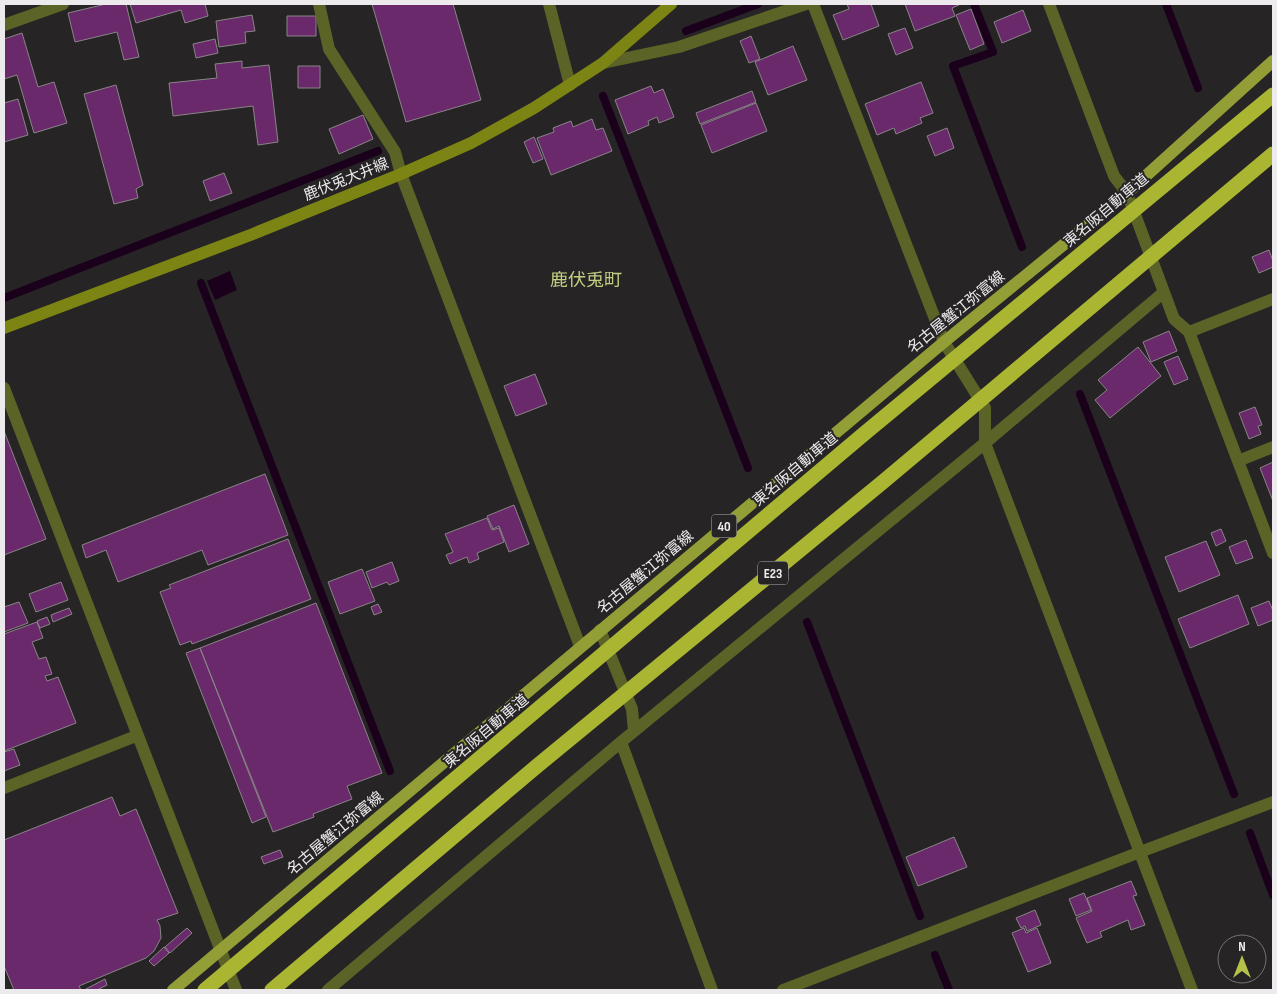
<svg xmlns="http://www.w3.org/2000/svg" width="1277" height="994" font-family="'Sofia Sans Condensed','Noto Sans JP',sans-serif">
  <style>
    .water { fill: #1b001c }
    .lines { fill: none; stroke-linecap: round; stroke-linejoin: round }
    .stream { stroke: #1b001c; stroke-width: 8 }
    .building { fill: #6a296a; stroke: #888587 }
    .minor { stroke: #5c6326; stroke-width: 12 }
    .secondary { stroke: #7c8513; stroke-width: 12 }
    .primary { stroke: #949e36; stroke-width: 12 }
    .motorway-bridge { stroke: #aab532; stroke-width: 15 }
    .labels { text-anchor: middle; stroke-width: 4; stroke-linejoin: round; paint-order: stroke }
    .shield { fill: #272426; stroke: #b1afb1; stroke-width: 1 }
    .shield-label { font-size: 14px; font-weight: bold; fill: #eceaec }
    .street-label { font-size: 15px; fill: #eceaec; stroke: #272426 }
    .quarter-label { font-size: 18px; fill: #c3cd80; stroke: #272426 }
  </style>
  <rect width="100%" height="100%" fill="#272426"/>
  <!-- water -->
  <path class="water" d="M230,271L237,290L215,300L207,281Z"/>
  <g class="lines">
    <!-- stream -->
    <path class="stream" d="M974,4L993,52L953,66L1022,247
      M1166,4L1198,88
      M686,31L758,4
      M603,96L748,468
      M201,283L390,771
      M4,298L378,151
      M1080,394L1234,794
      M807,622L920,916
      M1250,833L1273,895
      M935,955L949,990"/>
  </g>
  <!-- building -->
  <path class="building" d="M106,4H126L139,57L124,60L117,32L75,42L68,13Z
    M130,4H205L208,16L185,23L181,10L136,23Z
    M372,4H453L481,100L406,122Z
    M847,4H871L879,26L843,40L833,15L849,9Z
    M905,4H958L959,5L952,8L955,16L915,31Z
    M971,9L984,44L970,50L956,15Z
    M1023,10L1031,31L1002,43L994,22Z
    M252,15L255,31L245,32L246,43L219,47L216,21Z
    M287,16H316V36H287Z
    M905,28L913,48L896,55L888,34Z
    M22,33L38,87L54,82L67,123L34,133L17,75L4,79V39Z
    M751,36L760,59L749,63L740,41Z
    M215,39L218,53L196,58L193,44Z
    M793,46L807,80L768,95L755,62Z
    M242,61V68L269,65L278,142L258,145L253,106L173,116L169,83L217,78L215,64Z
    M298,66H320V88H298Z
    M921,82L933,113L920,118L922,123L896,134L894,128L877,135L865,104Z
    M116,85L143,185L136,189L138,198L114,204L84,94Z
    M651,86L654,93L663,89L674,117L659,123L657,117L648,121L649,125L628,134L615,100Z
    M752,91L756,102L700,124L696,113Z
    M18,99L28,135L4,142V103Z
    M756,103L767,131L712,153L701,125Z
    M363,115L373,139L339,154L329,129Z
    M592,119L596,130L603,128L612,151L551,175L537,138L554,132L553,128L571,121L573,127Z
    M947,128L954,148L935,156L927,136Z
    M534,137L543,159L533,163L524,142Z
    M224,173L232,193L210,201L203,181Z
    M1269,250L1273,261V267L1259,273L1252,257Z
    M1169,331L1177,351L1151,362L1143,342Z
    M1138,347L1161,376L1110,418L1095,400L1107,390L1098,380Z
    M1178,356L1188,379L1174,385L1164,362Z
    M535,374L547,404L516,416L504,386Z
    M1255,407L1262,425L1258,426L1261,434L1249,439L1239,413Z
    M4,431L46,539L4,555Z
    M1273,462V501L1260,468Z
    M265,474L288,535L208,565L202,550L118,582L106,550L86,558L82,545Z
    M514,505L529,544L509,552L499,526L493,529L487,516Z
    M487,518L492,530L499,528L504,542L477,553L479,559L469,563L467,557L450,564L446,555L453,552L445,534Z
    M1221,529L1226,541L1216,546L1211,533Z
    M288,539L311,599L192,644L191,641L180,645L160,592L171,588L169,585Z
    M1246,540L1253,558L1236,564L1229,547Z
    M1206,541L1220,575L1179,592L1165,557Z
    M392,562L399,581L389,585L387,582L372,588L366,572Z
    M362,569L375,601L340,614L328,582Z
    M61,582L68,600L36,612L29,594Z
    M1238,595L1249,624L1190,648L1178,619Z
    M1269,601L1273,611V620L1258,626L1251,608Z
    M19,602L28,623L4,632V607Z
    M316,603L382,773L347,786L352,799L313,814L314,817L273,832L200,648Z
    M378,604L382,612L374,615L371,607Z
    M69,608L72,614L53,622L51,615Z
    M47,617L50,624L40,628L37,621Z
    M37,622L43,638L32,642L39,659L46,657L52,674L45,676L47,681L58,677L76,723L4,751V634Z
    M200,648L266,817L252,823L186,653Z
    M14,749L20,765L4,771V752Z
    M112,797L120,816L136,809L178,913L157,920L160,926L161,938L154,951L146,958L79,986L81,990H14L4,966V840Z
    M954,837L967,867L918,886L906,857Z
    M280,850L283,857L264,864L261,857Z
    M1131,881L1137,895L1133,896L1145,925L1131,930L1128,920L1100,932L1102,937L1087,943L1076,918L1092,911L1087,898Z
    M1084,893L1091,910L1076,916L1069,899Z
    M1035,910L1041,925L1027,931L1025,926L1021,928L1016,918Z
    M187,928L192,933L170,953L165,947Z
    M1024,928L1026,933L1037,928L1051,963L1028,972L1012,933Z
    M164,947L169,953L154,966L149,961Z
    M105,979L107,985L97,990H86V989Z"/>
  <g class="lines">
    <!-- minor -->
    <path class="minor" d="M319,4L329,49L395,152L401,174L580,646
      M549,4L570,85
      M813,4L944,342L985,408V443L1192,990
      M1049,4L1114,176L1127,193L1174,319L1189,332
      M4,25L63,4
      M603,63L679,47L806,4
      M1273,299L1189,332L1273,553
      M4,388L236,990
      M1238,461L1273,447
      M600,630L632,709L634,731
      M621,742L712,990
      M4,788L136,736
      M328,990L621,742L985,443L1164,292
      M783,990L1140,852L1273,802"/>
    <!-- secondary -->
    <path class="secondary" d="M4,328L253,234L401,174L471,143L534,108L603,63L671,4"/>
    <!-- primary -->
    <path class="primary" d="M173,990L944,342L1127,193L1273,61"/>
    <!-- motorway-bridge -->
    <path class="motorway-bridge" d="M205,990L865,433L1273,95
      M272,990L537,766L884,481L1273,154"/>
  </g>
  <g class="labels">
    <!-- shield labels -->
    <g class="shield">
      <rect x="711.5" y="514.5" width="25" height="23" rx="4"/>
      <rect x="758" y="561.5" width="30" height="23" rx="4"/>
    </g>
    <g class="shield-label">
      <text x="724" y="531">40</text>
      <text x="773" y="578">E23</text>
    </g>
    <!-- street labels -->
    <g class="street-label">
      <text transform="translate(346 179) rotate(-22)" y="5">鹿伏兎大井線</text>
      <text transform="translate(1106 210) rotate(-40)" y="5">東名阪自動車道</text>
      <text transform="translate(956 312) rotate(-39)" y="5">名古屋蟹江弥富線</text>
      <text transform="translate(795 469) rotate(-40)" y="5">東名阪自動車道</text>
      <text transform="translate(645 572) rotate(-40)" y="5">名古屋蟹江弥富線</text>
      <text transform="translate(486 731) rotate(-40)" y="5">東名阪自動車道</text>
      <text transform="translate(335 833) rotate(-40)" y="5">名古屋蟹江弥富線</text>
    </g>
    <!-- quarter labels -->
    <g class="quarter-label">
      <text x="586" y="286">鹿伏兎町</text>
    </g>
  </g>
  <!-- border -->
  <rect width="1277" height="994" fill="none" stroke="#eceaec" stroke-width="10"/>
  <!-- north arrow -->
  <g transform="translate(1242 959)"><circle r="24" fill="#272426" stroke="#767375"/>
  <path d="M0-4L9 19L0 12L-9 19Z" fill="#b6c149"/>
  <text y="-8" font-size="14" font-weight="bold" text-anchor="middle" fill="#eceaec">N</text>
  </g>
</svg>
